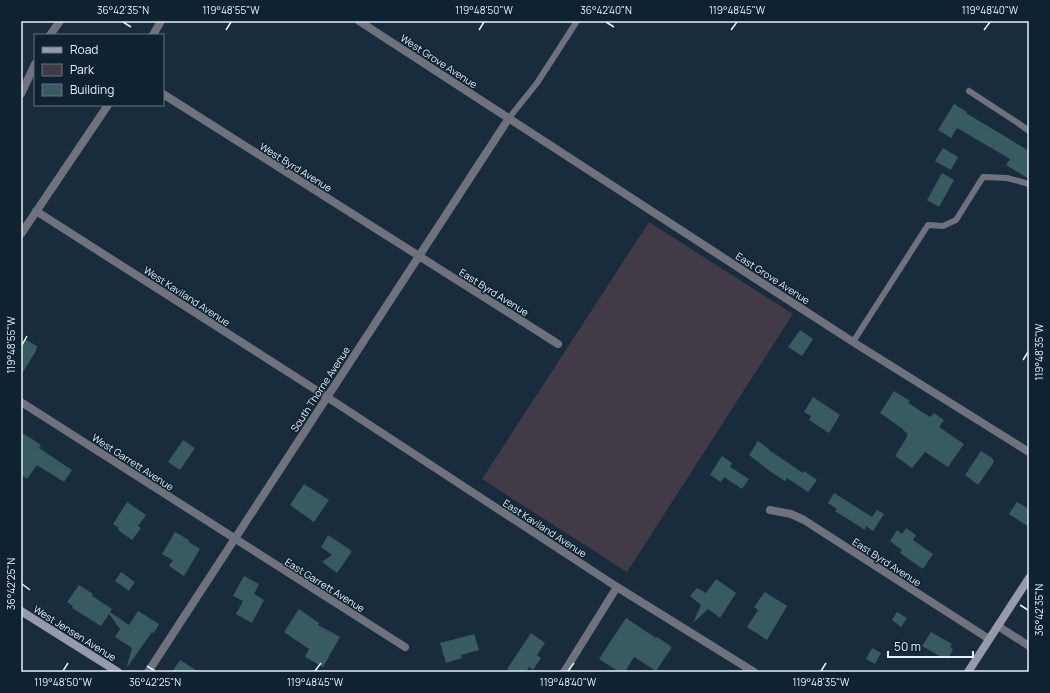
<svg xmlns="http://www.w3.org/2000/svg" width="1050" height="693" font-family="Manrope,sans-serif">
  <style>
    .green { fill: #433a48 }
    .building { fill: #385b62 }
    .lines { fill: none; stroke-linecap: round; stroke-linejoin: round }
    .lane { stroke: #6f717c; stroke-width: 6 }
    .street { stroke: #6f717c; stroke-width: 8 }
    .secondary { stroke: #9799ac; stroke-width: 8 }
    .ticks { fill: none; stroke: #e4f1fc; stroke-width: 1.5 }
    .labels { text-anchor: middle; stroke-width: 3; stroke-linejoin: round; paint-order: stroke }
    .street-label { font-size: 10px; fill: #e4f1fc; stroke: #0e2232 }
    .neatline { fill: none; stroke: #e4f1fc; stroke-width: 1.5 }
    .ticks-label { font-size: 10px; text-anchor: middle; fill: #e4f1fc }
  </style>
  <rect width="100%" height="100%" fill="#182c3d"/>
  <!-- green -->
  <path class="green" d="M649,222L793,314L627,572L482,479Z"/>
  <!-- building -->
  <path class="building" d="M954,104L967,112L966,113L1029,151V179L1006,165L1010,159L957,128L951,138L938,130Z
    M943,148L958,157L951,170L935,161Z
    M942,173L954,180L939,207L927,200Z
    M800,330L813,339L802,356L788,347Z
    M25,339L37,346L36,351L21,375V345Z
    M894,391L910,401L908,403L930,417L934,413L944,420L939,427L964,444L948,467L925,452L912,468L895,456L907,437H906L908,434L903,430H904L880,413Z
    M813,397L840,415L829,433L809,420L811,416L804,412Z
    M21,432L41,445L39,448L72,470L64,482L37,465L27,479L21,475Z
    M183,440L195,448L180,470L168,462Z
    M758,441L769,449V450L803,473L804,471L817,480L808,492L787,478L785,481L771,472L749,455Z
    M981,451L992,458L994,462L978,485L965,475Z
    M722,456L732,463L730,467L749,479L742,489L724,477L721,482L710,475Z
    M304,484L329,500L314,522L290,505Z
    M834,493L872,517L877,510L884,514L873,531L866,526L865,530L835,511L837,509L828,503Z
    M127,502L146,515L138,526L141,528L132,540L118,530L119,528L113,524Z
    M1017,502L1029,509V527L1009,514Z
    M906,528L916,535L913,540L933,554L923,569L900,553L902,550L890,541L897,530L902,534Z
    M175,532L189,540V542L200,549L184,576L169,566L173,560L162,554Z
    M328,535L352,551L337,573L322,562L332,555L321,547Z
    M121,572L135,582L129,591L115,581Z
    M244,576L259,584L254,594L264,600L252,623L236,614L243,601L233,596Z
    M716,579L736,593L720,618L708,609L693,623L701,605L690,596L697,588L706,593Z
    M79,585L93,594L92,596L112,609L110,612L129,625L138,611L159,624L154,633L152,632L128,666H127L132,648L115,637L120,629L109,614L101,626L72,608L73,606L67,602Z
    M765,592L787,606L767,640L747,627L758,610L754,607Z
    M299,609L319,623L318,625L340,637L323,667L305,657L309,649L284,632Z
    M897,612L907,618L901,627L892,620Z
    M626,618L656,638L657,637L672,647L656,671L634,657L625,672H619L599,659Z
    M931,632L952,644L950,647L953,649L948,659L944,657L943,658L922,646Z
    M531,633L545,643L537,655L541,658L533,670L529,667L526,672H512L507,669Z
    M474,634L479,650L461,655L462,658L446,663L440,643Z
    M872,648L881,653L875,664L866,659Z
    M180,660L199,672H172Z"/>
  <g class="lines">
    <!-- lane -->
    <path class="lane" d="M969,91L1018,123L1029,131
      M509,118L537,83L577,21
      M853,342L928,225L943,226L956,220L983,177L1007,178L1029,184"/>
    <!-- street -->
    <path class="street" d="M359,21L853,342L1029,452
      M50,35L60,21
      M153,35L161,21
      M21,94L35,64
      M163,94L558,344
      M36,211L327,397L617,587L754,672
      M21,234L108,105
      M21,402L405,647
      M770,510L791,514L804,520L989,639
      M998,626L1029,646
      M148,672L509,118
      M564,672L617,587"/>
    <!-- secondary -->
    <path class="secondary" d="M21,611L118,672
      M968,672L1029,578"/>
  </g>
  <!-- ticks -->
  <path class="ticks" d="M123,22L131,27M606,22L614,27M226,30L231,22M479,30L484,22M731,30L737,22M984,30L990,22M22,345L27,336M1023,360L1028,352M22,584L30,590M1020,605L1028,610M147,666L155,671M63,671L68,663M315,671L321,663M568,671L574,663M821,671L826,663"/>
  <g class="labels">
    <!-- street labels -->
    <g class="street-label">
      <text transform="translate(439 61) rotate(33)" y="4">West Grove Avenue</text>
      <text transform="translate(296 167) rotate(32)" y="4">West Byrd Avenue</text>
      <text transform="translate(773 278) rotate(33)" y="4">East Grove Avenue</text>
      <text transform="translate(494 292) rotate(32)" y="4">East Byrd Avenue</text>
      <text transform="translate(187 296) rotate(33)" y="4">West Kaviland Avenue</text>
      <text transform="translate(320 389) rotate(-57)" y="4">South Thorne Avenue</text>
      <text transform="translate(133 462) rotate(33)" y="4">West Garrett Avenue</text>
      <text transform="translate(545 528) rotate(33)" y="4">East Kaviland Avenue</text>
      <text transform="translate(887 562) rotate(33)" y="4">East Byrd Avenue</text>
      <text transform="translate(325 585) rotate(32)" y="4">East Garrett Avenue</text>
      <text transform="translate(75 633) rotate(32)" y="4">West Jensen Avenue</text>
    </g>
  </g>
  <!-- border -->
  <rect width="1050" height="693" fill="none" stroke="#0e2232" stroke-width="44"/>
  <!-- legend -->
  <rect x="34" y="34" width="130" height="72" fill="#0e2232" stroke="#647583"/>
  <rect x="42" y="47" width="20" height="6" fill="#9799ac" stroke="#647583"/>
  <text x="70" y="54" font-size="12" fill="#e4f1fc">Road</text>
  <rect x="42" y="64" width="20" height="12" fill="#433a48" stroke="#647583"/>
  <text x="70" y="74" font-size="12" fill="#e4f1fc">Park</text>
  <rect x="42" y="84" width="20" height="12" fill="#385b62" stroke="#647583"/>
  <text x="70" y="94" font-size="12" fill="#e4f1fc">Building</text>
  <!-- scale -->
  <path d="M888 651v6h85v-6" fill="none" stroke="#e4f1fc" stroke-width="2"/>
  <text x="894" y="651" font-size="12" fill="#e4f1fc" stroke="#0e2232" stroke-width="3" paint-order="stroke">50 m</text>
  <rect x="22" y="22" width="1006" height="649" class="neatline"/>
  <g class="ticks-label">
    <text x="123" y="14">36°42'35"N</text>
    <text x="231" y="14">119°48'55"W</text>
    <text x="484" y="14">119°48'50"W</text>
    <text x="606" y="14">36°42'40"N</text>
    <text x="737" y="14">119°48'45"W</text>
    <text x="990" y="14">119°48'40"W</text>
    <text transform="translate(11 345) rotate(-90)" y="4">119°48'55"W</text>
    <text transform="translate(1039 352) rotate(-90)" y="4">119°48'35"W</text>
    <text transform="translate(11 584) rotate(-90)" y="4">36°42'25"N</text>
    <text transform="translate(1039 610) rotate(-90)" y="4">36°42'35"N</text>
    <text x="63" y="686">119°48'50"W</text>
    <text x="155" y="686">36°42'25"N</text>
    <text x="315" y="686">119°48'45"W</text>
    <text x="568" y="686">119°48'40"W</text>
    <text x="821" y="686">119°48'35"W</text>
  </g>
</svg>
